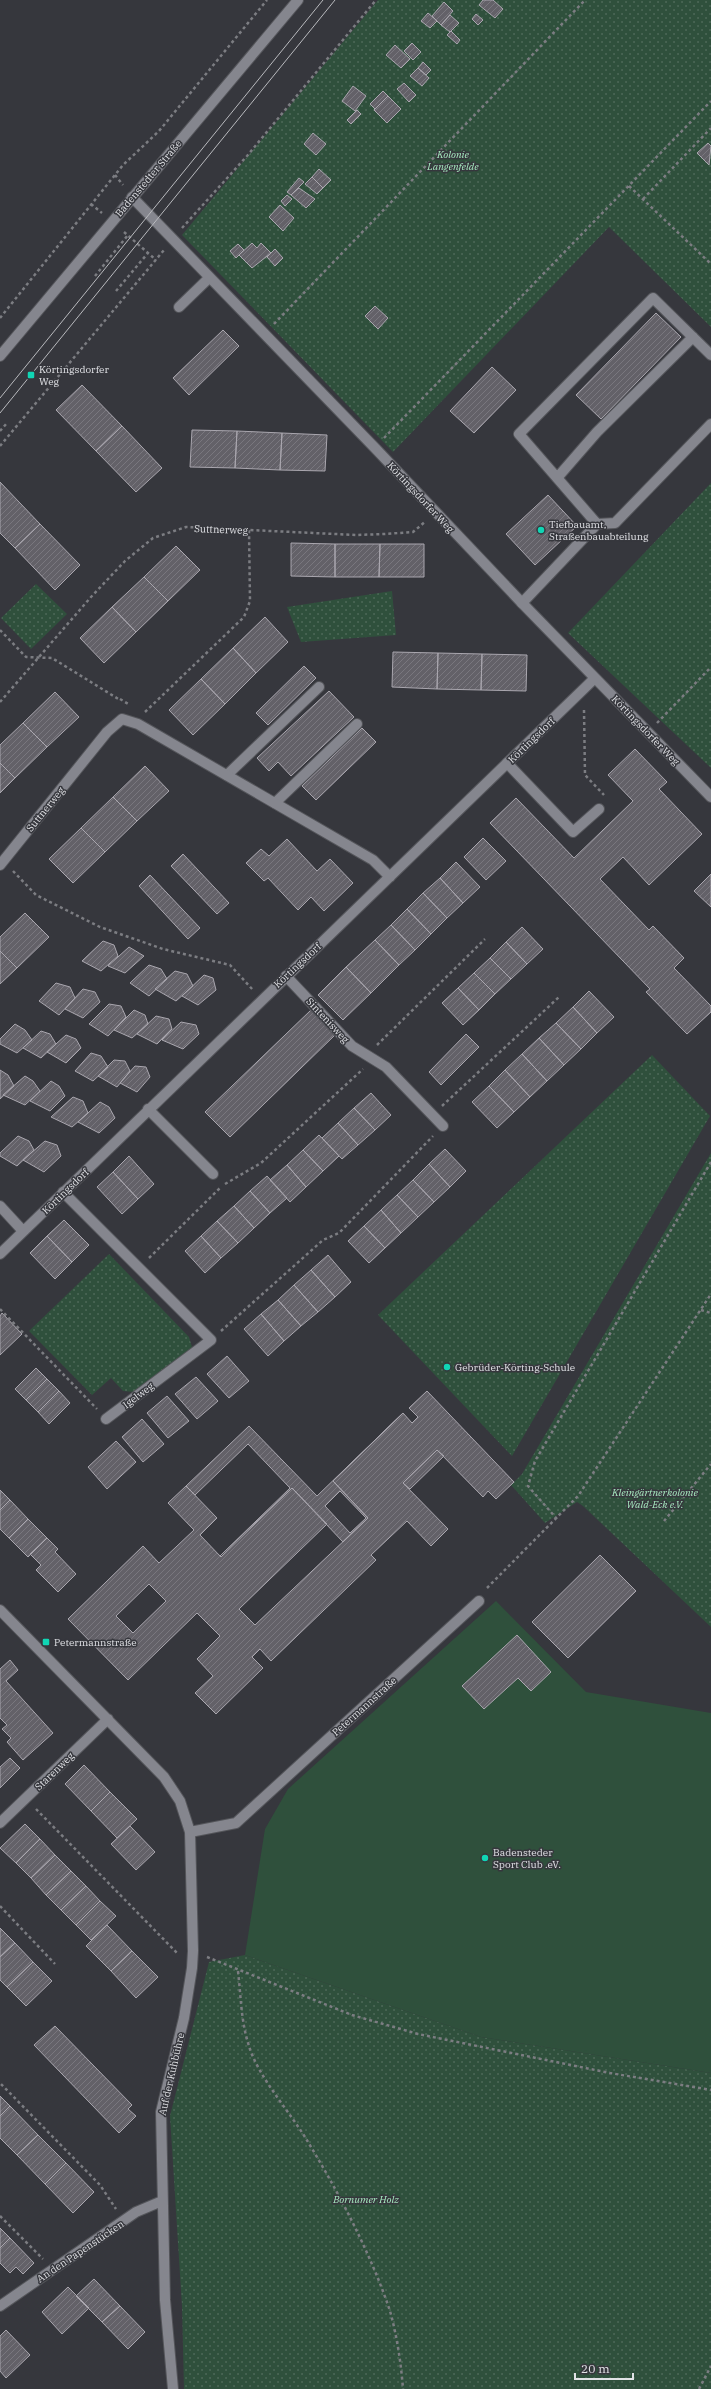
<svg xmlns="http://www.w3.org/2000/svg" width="711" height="2389" font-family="'IBM Plex Serif',serif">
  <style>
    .green { fill: url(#green-dots) }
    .pitch { fill: #2f503c }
    .building { fill: url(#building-hatch); stroke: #aaa7af; fill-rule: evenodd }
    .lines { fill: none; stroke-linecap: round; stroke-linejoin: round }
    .service-casing { stroke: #54555a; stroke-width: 12 }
    .minor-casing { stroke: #54555a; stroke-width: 12 }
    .tertiary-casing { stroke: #54555a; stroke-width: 12 }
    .path { stroke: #7c7d82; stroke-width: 2.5; stroke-dasharray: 3 3; stroke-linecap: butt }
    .service { stroke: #85868e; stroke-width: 10 }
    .minor { stroke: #85868e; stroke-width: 10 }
    .tertiary { stroke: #85868e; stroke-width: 10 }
    .tram { stroke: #b9babe; stroke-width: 1 }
    .poi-dot { fill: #10d5b4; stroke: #36373d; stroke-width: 1.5 }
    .labels { text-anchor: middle; stroke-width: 3; stroke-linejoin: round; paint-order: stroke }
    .park-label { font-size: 10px; font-style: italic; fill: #a7ebc0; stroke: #36373d }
    .street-label { font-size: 10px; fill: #e1e2e6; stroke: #36373d }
    .poi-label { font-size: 10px; fill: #e1e2e6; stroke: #36373d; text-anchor: start }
  </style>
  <defs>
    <pattern id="green-dots" width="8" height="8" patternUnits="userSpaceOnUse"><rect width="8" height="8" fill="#2f503c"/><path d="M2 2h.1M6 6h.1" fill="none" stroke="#4d6958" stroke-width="1.8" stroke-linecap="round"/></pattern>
    <pattern id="building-hatch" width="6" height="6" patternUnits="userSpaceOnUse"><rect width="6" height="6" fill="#636168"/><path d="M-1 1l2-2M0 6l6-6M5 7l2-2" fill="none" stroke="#79777e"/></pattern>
  </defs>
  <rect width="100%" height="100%" fill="#36373d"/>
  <!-- green -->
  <path class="green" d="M378,0H711V327L609,227L393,452L182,235Z
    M711,483V768L568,633Z
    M36,584L67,614L31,649L1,618Z
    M392,591L396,635L301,642L287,607Z
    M652,1055L710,1116L512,1456L378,1315Z
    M711,1153V1627L583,1506L577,1502L545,1523L511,1485L522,1474Z
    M109,1254L189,1337L192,1347L188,1352L134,1392L123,1391L111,1378L92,1395L29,1331Z
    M245,1955L481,2037L711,2073V2389H184L182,2306L170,2116L209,1962Z"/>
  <!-- pitch -->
  <path class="pitch" d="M496,1601L586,1692L711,1713V2073L481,2037L245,1955L265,1829L288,1789Z"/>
  <!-- building -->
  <path class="building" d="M483,0H493L503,9L495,18L479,5Z
    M444,2L453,11L441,25L432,16Z
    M428,13L437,21L430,28L421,21Z
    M476,14L483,20L478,25L472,19Z
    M450,15L459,23L450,32L441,25Z
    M451,31L460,40L457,44L447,35Z
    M412,43L421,52L413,60L404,51Z
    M395,45L410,59L401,68L386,55Z
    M423,62L431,70L426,75L418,68Z
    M418,68L429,78L422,86L410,76Z
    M404,83L416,95L409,102L397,89Z
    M353,86L366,96L355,111L342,101Z
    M383,91L388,96L375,109L370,104Z
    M388,96L401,109L387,123L374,110Z
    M357,110L361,114L351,124L347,120Z
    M313,133L326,144L316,155L304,144Z
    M708,143L711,146L709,165L697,153Z
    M319,169L331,180L323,188L312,177Z
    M312,177L323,188L317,194L305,184Z
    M299,178L304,182L291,195L287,192Z
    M299,188L315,199L306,208L291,195Z
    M287,195L292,199L285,206L281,201Z
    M280,205L294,218L283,231L269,217Z
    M252,243L257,248L261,243L271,253L252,268L239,255Z
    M238,244L244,250L236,258L230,251Z
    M275,249L283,258L275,266L267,257Z
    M375,306L388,318L378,329L365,316Z
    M656,313L681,337L601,419L576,395Z
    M223,330L239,346L189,395L173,378Z
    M492,367L516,390L474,433L450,411Z
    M82,385L122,426L96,451L56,410Z
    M122,426L162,468L136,492L96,451Z
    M192,430L237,431L235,468L190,467Z
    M237,431L282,433L280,470L235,468Z
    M282,433L327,435L325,471L280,470Z
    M0,482L40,524L15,548L0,533Z
    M548,495L577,526L535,565L506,534Z
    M40,524L80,565L55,590L15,548Z
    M291,543L335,544V577L291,576Z
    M335,544H380L379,577H335Z
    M380,544H424V577H379Z
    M176,546L200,570L168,601L144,577Z
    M144,577L168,601L136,632L112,607Z
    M112,607L136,632L104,663L80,638Z
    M265,617L288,642L256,673L233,648Z
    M233,648L256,673L225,704L201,679Z
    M393,652L438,653L437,689L392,687Z
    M438,653L482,654L481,690L437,689Z
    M482,654L527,655L526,691L481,690Z
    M304,666L316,678L268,725L256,713Z
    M201,679L225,704L193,735L169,710Z
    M329,691L354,717L291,776L278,762L269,771L257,758Z
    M55,692L79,717L47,747L23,723Z
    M23,723L47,747L15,778L0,763V745Z
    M362,728L376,742L316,800L302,786Z
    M635,749L667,782L659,789L702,834L649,885L623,857L600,879L649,930L653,926L684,958L674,968L711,1006V1012L687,1034L646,992L650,989L490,823L516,798L574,858L633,801L608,775Z
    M0,763L15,778L0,793Z
    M145,766L169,791L137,821L113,797Z
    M113,797L137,821L105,852L81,828Z
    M81,828L105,852L73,883L49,859Z
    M483,838L506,861L486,880L464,857Z
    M287,839L317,871L330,859L353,883L324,911L311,897L298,910L268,878L264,881L246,863L261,849L269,856Z
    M183,854L229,903L217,914L171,866Z
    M456,862L480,887L463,903L440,878Z
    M711,874V907L694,891Z
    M150,875L200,928L188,939L139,886Z
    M440,878L463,903L447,918L423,893Z
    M423,893L447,918L431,934L407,909Z
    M407,909L431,934L415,950L391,925Z
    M25,913L49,937L17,968L0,951V937Z
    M391,925L415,950L399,965L375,940Z
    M522,927L543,949L527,964L506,942Z
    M375,940L399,965L371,993L346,967Z
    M103,941L114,945L118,956L101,971L82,961Z
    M506,942L527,964L511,979L490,958Z
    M129,947L144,956L125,973L108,966Z
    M0,951L17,968L0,984Z
    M490,958L511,979L495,994L474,973Z
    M149,965L161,969L167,979L149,996L130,983Z
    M346,967L371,993L343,1020L318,995Z
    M175,971L187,974L193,986L176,1001L155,989Z
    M474,973L495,994L479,1010L458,988Z
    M204,975L213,978L216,990L198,1005L182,996Z
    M56,983L70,987L75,998L59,1015L39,1001Z
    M458,988L479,1010L463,1025L442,1003Z
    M83,989L95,992L100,1002L83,1018L65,1009Z
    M589,991L614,1017L597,1033L573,1007Z
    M109,1004L121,1006L126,1017L108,1036L89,1024Z
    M573,1007L597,1033L581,1049L556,1023Z
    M134,1010L145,1015L148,1024L132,1038L114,1030Z
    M311,1010L335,1035L230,1137L205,1112Z
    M156,1016L169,1019L172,1029L157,1044L137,1034Z
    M181,1022L196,1025L199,1034L183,1049L162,1040Z
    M556,1023L581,1049L564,1065L539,1038Z
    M15,1024L25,1030L32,1040L17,1053L0,1044V1039Z
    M41,1031L50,1034L56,1044L41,1058L23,1048Z
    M466,1034L479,1047L441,1085L429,1072Z
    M66,1035L76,1039L81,1048L66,1063L47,1052Z
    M539,1038L564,1065L547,1081L522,1054Z
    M91,1053L101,1056L108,1067L93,1081L75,1071Z
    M522,1054L547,1081L530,1097L505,1070Z
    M114,1060L125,1061L130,1071L117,1087L98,1076Z
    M135,1066L146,1067L150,1077L137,1092L120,1083Z
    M0,1070L8,1075L14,1086L0,1099Z
    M505,1070L530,1097L514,1112L489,1086Z
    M25,1076L33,1081L40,1091L25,1105L3,1095Z
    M51,1081L59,1086L65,1096L50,1111L30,1101Z
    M489,1086L514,1112L497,1128L472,1102Z
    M371,1093L391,1115L375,1130L354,1108Z
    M73,1097L83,1101L88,1113L72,1127L51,1117Z
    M100,1102L109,1107L115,1118L99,1133L78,1122Z
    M354,1108L375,1130L358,1145L338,1123Z
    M338,1123L358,1145L342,1159L322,1138Z
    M319,1135L339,1156L323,1171L303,1150Z
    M18,1136L29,1141L34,1150L17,1166L0,1156V1153Z
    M45,1141L57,1145L61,1156L44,1172L23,1160Z
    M445,1149L466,1171L450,1187L429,1164Z
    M303,1150L323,1171L306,1187L287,1165Z
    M129,1156L154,1184L138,1199L113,1172Z
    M429,1164L450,1187L434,1202L413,1180Z
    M287,1165L306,1187L290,1202L270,1180Z
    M113,1172L138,1199L122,1214L97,1187Z
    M267,1176L287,1198L270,1213L250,1191Z
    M413,1180L434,1202L418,1217L397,1195Z
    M250,1191L270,1213L254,1228L234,1206Z
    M397,1195L418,1217L401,1233L381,1210Z
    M234,1206L254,1228L238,1243L217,1221Z
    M381,1210L401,1233L385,1248L364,1226Z
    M64,1220L89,1245L72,1262L47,1236Z
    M217,1221L238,1243L221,1258L201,1236Z
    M364,1226L385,1248L369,1263L348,1241Z
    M47,1236L72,1262L55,1279L30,1253Z
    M201,1236L221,1258L205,1273L185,1251Z
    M328,1255L351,1282L335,1297L311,1270Z
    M311,1270L335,1297L318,1312L294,1285Z
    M294,1285L318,1312L301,1326L278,1300Z
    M278,1300L301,1326L284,1341L261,1314Z
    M2,1313L22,1334L0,1355V1316Z
    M261,1314L284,1341L268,1356L244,1329Z
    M227,1356L249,1381L229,1398L207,1374Z
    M36,1368L47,1379L26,1400L15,1389Z
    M196,1377L218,1401L197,1419L175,1394Z
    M47,1379L59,1391L38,1412L26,1400Z
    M59,1391L70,1403L49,1424L38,1412Z
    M427,1391L514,1482L496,1499L488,1491L483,1497L437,1450L403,1483L448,1529L431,1546L407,1521L371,1555L376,1560L271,1661L260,1649L252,1657L263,1668L216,1714L195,1693L213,1676L197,1659L220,1636L197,1613L128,1680L68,1619L143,1546L159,1563L194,1530L168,1503L186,1486L217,1518L200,1535L221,1557L292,1488L327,1524L239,1609L255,1625L368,1518L333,1481L403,1413L412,1423L418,1417L409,1408ZM149,1584L166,1601L133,1633L116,1616Z
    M167,1396L189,1421L168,1438L147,1413Z
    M403,1413L333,1481L368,1518L343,1542L292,1488L220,1556L290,1488L248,1444L195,1495L186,1486L249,1426L317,1496ZM340,1491L366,1518L350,1533L325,1506Z
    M142,1419L164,1444L143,1462L122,1437Z
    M116,1441L136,1462L107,1489L88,1467Z
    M437,1450L444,1456L410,1489L403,1483Z
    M0,1490L10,1500L0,1510Z
    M10,1500L28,1519L9,1538L0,1529V1510Z
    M28,1519L47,1538L28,1557L9,1538Z
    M47,1538L58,1549L55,1552L76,1574L58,1592L36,1570L41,1565L30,1554Z
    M600,1555L636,1591L568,1658L532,1622Z
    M517,1635L551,1672L531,1691L518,1678L484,1709L462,1686Z
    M10,1660L18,1670L6,1681L53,1733L23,1760L7,1742L11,1738L2,1729L7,1725L0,1718V1669Z
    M10,1758L20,1768L0,1788V1767Z
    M84,1765L110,1792L91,1811L65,1784Z
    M110,1792L137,1819L117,1838L91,1811Z
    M25,1824L40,1839L16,1863L0,1848Z
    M130,1826L155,1852L136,1870L111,1844Z
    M40,1839L55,1855L31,1878L16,1863Z
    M55,1855L71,1871L46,1895L31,1878Z
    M71,1871L86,1886L61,1910L46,1895Z
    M86,1886L100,1901L76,1925L61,1910Z
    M100,1901L116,1916L91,1940L76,1925Z
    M107,1925L132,1951L111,1971L86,1946Z
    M0,1928L15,1943L0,1957Z
    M15,1943L33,1962L7,1987L0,1980V1957Z
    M132,1951L158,1977L136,1998L111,1971Z
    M33,1962L52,1981L26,2006L7,1987Z
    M55,2026L132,2105L128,2109L136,2116L119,2133L34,2045Z
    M0,2096L10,2106L0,2116Z
    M10,2106L38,2135L17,2155L0,2138V2116Z
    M38,2135L66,2163L45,2184L17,2155Z
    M66,2163L94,2192L73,2213L45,2184Z
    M0,2228L10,2238L0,2248Z
    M10,2238L34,2263L23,2274L16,2267L10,2273L0,2263V2248Z
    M94,2279L120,2306L102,2322L76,2296Z
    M68,2287L89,2308L62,2334L42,2312Z
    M120,2306L145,2332L128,2349L102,2322Z
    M6,2330L30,2355L6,2378L0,2371V2336Z"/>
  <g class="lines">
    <!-- service casing -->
    <g class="service-casing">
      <path id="service" d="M179,307L209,278
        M557,478L597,432L693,337
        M597,524L519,434L653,298L711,355
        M522,603L597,524L615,523L711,424
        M507,763L573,832L599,809
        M227,775L319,687
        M275,803L357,724
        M286,976L352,1046L386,1067L443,1126
        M148,1109L213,1174
        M63,1192L211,1340L106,1419"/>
    </g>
    <!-- minor casing -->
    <g class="minor-casing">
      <path id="minor" d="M132,197L375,448L522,603L711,797
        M0,865L107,732L122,719L138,724L373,860L390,877
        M0,1206L23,1231
        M0,1254L595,678
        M0,1610L164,1777L180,1801L190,1832L193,1951L192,1968L184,2018L161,2112L165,2300L173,2389
        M0,1823L108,1719
        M190,1832L236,1823L479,1601
        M0,2306L136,2212L162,2201"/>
    </g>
    <!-- tertiary casing -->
    <g class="tertiary-casing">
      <path id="tertiary" d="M0,356L298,0"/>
    </g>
    <!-- path -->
    <path class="path" d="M115,175L123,185
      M629,186L711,264
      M643,199L711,128
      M91,204L102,213
      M182,228L247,156L376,0
      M124,232L156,260
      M95,276L128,235
      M116,291L148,253
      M0,318L123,165L159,131L267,0
      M274,324L585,0
      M0,431L7,423
      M384,438L711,101
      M0,446L164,250
      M0,630L26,657L52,658L120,700
      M120,699L130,705
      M0,702L91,597L125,561L153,538L186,527L356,535L385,534L413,532L426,521
      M584,710L585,775L604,795
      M145,712L244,617L250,601L249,530
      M657,723L711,667
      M13,871L36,895L100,927L163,949L230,965L253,990
      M377,1045L485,939
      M442,1106L559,997
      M225,1184L261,1163L363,1069
      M149,1258L221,1187
      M0,1309L97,1409
      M701,1310L711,1313
      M221,1331L323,1240L339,1233L433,1136
      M557,1519L528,1486L535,1461L711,1162
      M664,1521L711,1464
      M487,1588L578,1496L711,1294
      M36,1809L178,1954
      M0,1906L55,1964
      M207,1957L352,2015L418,2034L610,2073L711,2090
      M238,1971C241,1997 241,2022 249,2046C258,2077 291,2113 308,2142C339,2193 371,2254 390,2311C397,2336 401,2363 403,2389
      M1,2084L100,2185L116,2209
      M0,2216L43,2259
      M699,2389L711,2366"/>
    <!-- service -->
    <use href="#service" class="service"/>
    <!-- minor -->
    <use href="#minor" class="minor"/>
    <!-- tertiary -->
    <use href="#tertiary" class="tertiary"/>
    <!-- tram -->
    <path class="tram" d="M0,398L323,0
      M0,413L335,0"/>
  </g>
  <!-- markers -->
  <g class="poi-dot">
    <rect x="27" y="371" width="8" height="8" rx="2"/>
    <circle cx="541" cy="530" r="4"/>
    <circle cx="447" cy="1367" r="4"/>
    <rect x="42" y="1638" width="8" height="8" rx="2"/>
    <circle cx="485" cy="1858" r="4"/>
  </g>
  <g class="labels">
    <!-- park labels -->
    <g class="park-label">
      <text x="453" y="158">Kolonie<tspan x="453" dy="12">Langenfelde</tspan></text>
      <text x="655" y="1496">Kleingärtnerkolonie<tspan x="655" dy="12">Wald-Eck e.V.</tspan></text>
      <text x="366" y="2203">Bornumer Holz</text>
    </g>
    <!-- street labels -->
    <g class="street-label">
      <text transform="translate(148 178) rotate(-50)" y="4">Badenstedter Straße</text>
      <text transform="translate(421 497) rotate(47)" y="4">Körtingsdorfer Weg</text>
      <text transform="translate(221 529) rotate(2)" y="4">Suttnerweg</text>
      <text transform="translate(646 730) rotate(46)" y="4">Körtingsdorfer Weg</text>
      <text transform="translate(531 740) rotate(-44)" y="4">Körtingsdorf</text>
      <text transform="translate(45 809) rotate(-51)" y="4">Suttnerweg</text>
      <text transform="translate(297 965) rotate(-43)" y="4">Körtingsdorf</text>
      <text transform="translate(328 1020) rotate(47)" y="4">Sintenisweg</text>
      <text transform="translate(65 1191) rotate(-44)" y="4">Körtingsdorf</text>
      <text transform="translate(138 1395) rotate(-37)" y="4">Igelweg</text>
      <text transform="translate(364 1706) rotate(-42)" y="4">Petermannstraße</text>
      <text transform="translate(54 1771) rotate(-44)" y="4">Starenweg</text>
      <text transform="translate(171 2074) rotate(-77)" y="4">Auf der Kuhbühre</text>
      <text transform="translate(80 2251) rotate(-34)" y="4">An den Papenstücken</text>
    </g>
    <!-- poi labels -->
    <g class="poi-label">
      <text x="39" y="373">Körtingsdorfer<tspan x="39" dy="12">Weg</tspan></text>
      <text x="549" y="528">Tiefbauamt,<tspan x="549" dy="12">Straßenbauabteilung</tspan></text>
      <text x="455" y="1371">Gebrüder-Körting-Schule</text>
      <text x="54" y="1646">Petermannstraße</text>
      <text x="493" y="1856">Badensteder<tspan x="493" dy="12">Sport Club .eV.</tspan></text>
    </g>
  </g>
  <!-- scale -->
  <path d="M575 2373v6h58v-6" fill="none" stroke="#e1e2e6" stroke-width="2"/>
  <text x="581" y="2373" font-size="12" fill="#e1e2e6" stroke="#36373d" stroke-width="3" paint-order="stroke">20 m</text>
</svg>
